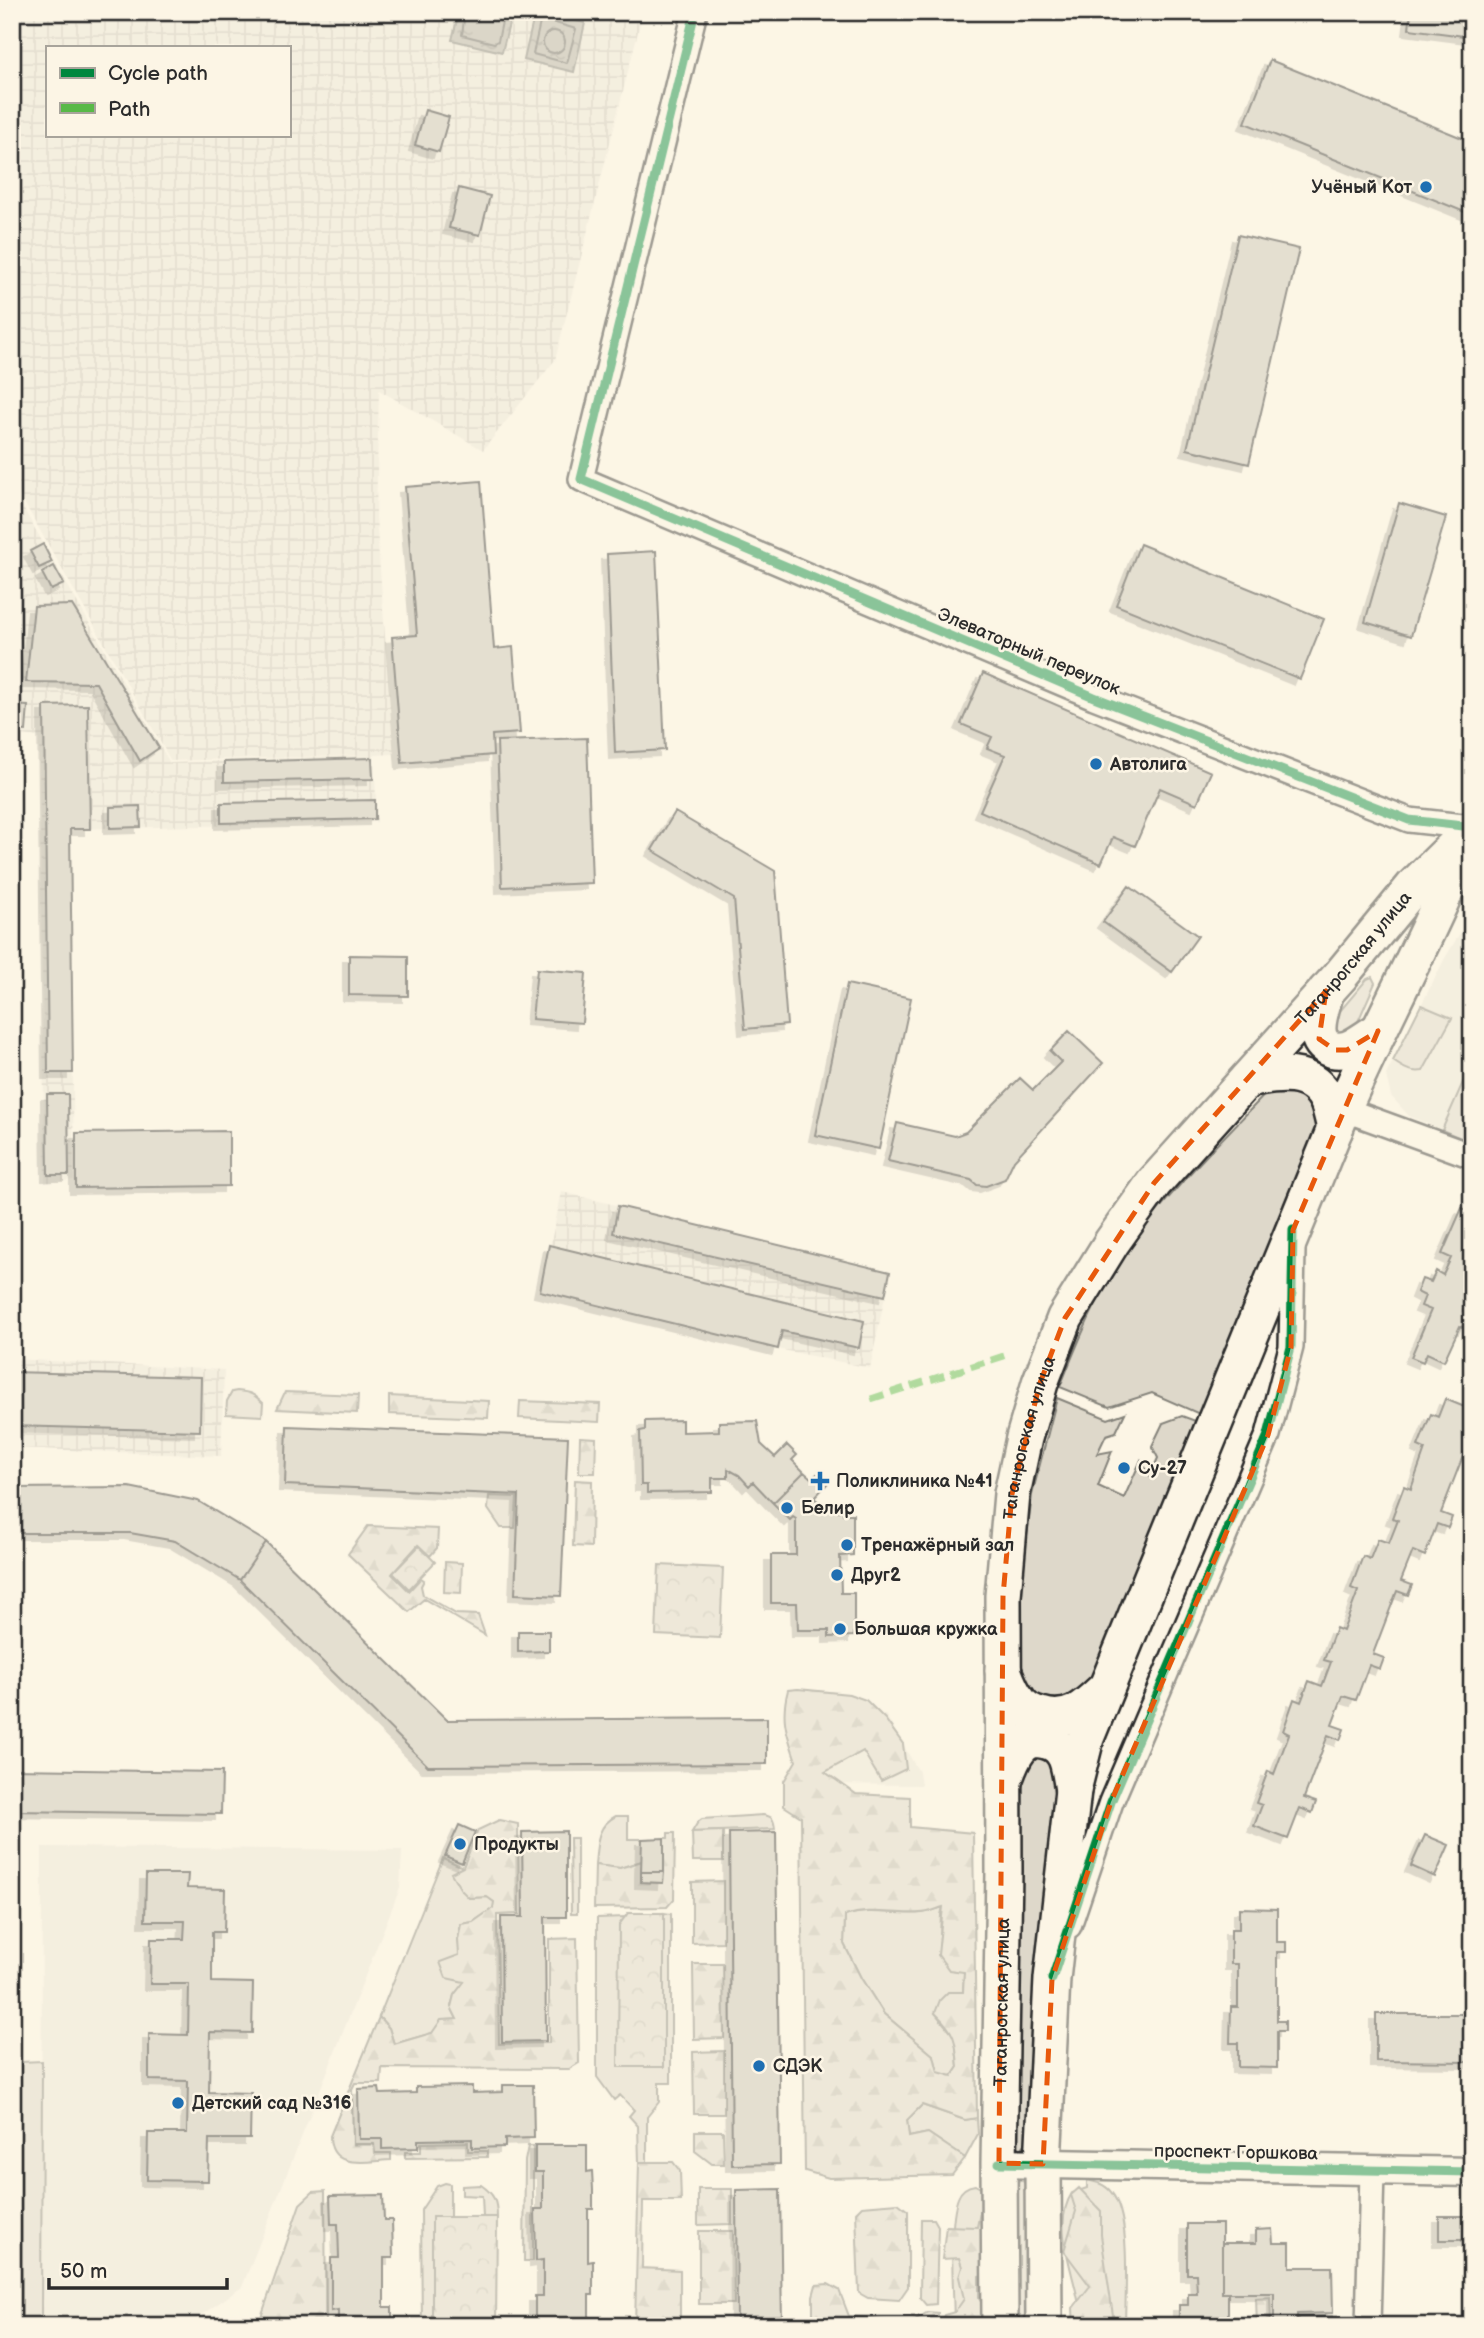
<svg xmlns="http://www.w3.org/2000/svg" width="1484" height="2338" font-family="'Balsamiq Sans',sans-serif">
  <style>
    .built { fill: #ece6d7 }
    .industrial { fill: url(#industrial-grid); fill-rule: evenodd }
    .grass { fill: #ded8ca; stroke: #84827a; stroke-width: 2 }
    .forest { fill: url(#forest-firs); stroke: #84827a; stroke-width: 2; fill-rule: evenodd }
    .park { fill: url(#park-crowns); stroke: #84827a; stroke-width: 2 }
    .water { fill: url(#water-ripples); stroke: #7d7b74; stroke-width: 2 }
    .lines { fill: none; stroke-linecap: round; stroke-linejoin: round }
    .shore { stroke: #62605c; stroke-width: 2 }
    .building { fill: #c8c3b7; stroke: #2b2b2b; stroke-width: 2; filter: url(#shadow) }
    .minor-casing { stroke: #2b2b2b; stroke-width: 28 }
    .tertiary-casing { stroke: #2b2b2b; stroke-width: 33 }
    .primary-casing { stroke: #2b2b2b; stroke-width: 40 }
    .minor { stroke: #fcf5e5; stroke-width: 23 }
    .tertiary { stroke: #fcf5e5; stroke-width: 28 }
    .primary { stroke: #fcf5e5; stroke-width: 35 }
    .quiet { stroke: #58b947; stroke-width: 7; stroke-dasharray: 14 7; stroke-linecap: butt }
    .cycleway-casing { stroke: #fcf5e5; stroke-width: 13 }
    .cycleway { stroke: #00873e; stroke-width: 9 }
    .marked { fill: none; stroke: #e8590c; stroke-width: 5; stroke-dasharray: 14 9; stroke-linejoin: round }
    .poi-dot { fill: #1f6fb2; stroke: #fcf5e5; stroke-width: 2.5 }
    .labels { text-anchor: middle; stroke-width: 5; stroke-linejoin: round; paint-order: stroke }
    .poi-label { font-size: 18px; font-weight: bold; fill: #2b2b2b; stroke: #fcf5e5; text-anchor: start }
    .street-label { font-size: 18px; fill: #2b2b2b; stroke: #fcf5e5 }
  </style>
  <defs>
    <pattern id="industrial-grid" width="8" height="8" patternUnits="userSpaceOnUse" patternTransform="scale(1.75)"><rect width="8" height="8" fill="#ece6d7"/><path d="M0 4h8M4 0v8" fill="none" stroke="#cbc5b9"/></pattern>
    <pattern id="forest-firs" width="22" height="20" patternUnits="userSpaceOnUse" patternTransform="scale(1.75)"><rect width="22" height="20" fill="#ded8ca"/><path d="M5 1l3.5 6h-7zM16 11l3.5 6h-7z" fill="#bfbaae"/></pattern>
    <pattern id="park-crowns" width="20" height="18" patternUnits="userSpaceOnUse" patternTransform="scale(1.75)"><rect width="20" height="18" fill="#ded8ca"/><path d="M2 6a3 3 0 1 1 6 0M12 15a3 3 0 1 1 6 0" fill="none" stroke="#bfbaae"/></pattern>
    <pattern id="water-ripples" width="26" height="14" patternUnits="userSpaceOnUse" patternTransform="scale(1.75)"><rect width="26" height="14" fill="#b4b0a5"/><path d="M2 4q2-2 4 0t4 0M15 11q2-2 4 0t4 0" fill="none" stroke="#938f87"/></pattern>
    <filter id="shadow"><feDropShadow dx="-6" dy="6" stdDeviation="0" flood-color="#0004"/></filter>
  </defs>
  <rect width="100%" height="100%" fill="#fcf5e5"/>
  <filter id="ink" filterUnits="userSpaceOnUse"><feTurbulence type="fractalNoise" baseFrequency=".0143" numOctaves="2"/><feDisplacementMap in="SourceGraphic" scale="14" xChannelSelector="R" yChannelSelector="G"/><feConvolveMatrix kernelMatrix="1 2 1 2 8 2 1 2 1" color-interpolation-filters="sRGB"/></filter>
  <g filter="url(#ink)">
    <!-- built -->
    <path class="built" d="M1472,913V1143L1409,1116L1391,1096L1386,1075L1445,958Z
      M885,1714L919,1772L921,1785L823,1784L824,1767Z
      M42,1847L402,1850L400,1888L242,2287L197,2318L196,2326H41Z"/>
    <!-- industrial -->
    <path class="industrial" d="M12,12H643L555,360L483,450L379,390L376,517L394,754L374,755L377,822L70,829L74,1180L45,1183L39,737L12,734V489L170,763L363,755L171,761L12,481ZM47,47H289V135H47Z
      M562,1192L890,1272L870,1368L778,1349L540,1291Z
      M12,1359L224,1370L221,1456L12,1448Z"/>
    <!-- grass -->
    <path class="grass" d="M1372,977L1375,983L1352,1035L1334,1034L1329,1024L1367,979Z
      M1421,1005L1452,1018L1423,1071C1411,1073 1403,1068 1393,1061Z
      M1471,1064H1472V1143L1442,1130Z
      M1288,1083L1326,1113L1204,1416L1152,1393L1109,1407L1060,1387C1079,1339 1099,1290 1129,1248C1171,1189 1223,1139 1272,1087Z
      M237,1391C250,1392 254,1394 263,1403L262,1416L226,1414L227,1401L232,1392Z
      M1057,1398L1108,1419L1125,1413L1116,1432L1106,1435L1097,1454L1112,1451L1098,1486L1124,1498L1141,1460L1150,1476L1158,1458L1152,1446L1163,1423L1182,1416L1201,1423L1084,1700L1039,1706L1022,1679L1020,1593L1032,1495Z
      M489,1496L517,1497L515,1528H501L488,1509Z
      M1058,1753L1028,2140L1022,2148L1015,2147L1014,1972L1022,1754Z
      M763,1815C772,1816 774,1819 775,1829L692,1832L698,1822L702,1819Z
      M616,1816H628V1839H642V1861L620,1868L595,1865C597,1844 596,1826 616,1816Z
      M443,1858L463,1867L469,1898L488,1897L494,1902V1908L473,1922L461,1924L458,1940L465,1982L454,1995L451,2007L457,2019L432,2033L394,2044L389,2028L379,2017Z
      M943,1907L941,1915L939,1955L964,1972L963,1992L935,2013L955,2037L958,2067L952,2076L938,2073L934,2056L884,2014L861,1978L844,1944L845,1916C871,1907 896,1916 922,1913C929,1912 936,1909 943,1907Z
      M664,1913L671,1914V2083H659V2102L647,2117V2162H639L638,2126L629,2116L634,2110L620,2095L614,2100L597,2077V1918L625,1917L619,1925L663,2067Z
      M42,2061L41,2326H22L21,2062Z
      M922,2105L965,2120L977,2118L978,2134L965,2158L928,2133L909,2137L907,2120Z
      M528,2146H533V2261H524L525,2161Z
      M1016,2180L1023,2181L1026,2186L1028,2326H1013Z
      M1087,2180C1096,2182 1105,2184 1111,2192C1132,2216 1125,2293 1125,2326H1081C1082,2286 1048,2230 1072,2193L1087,2188Z
      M445,2183L450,2184V2217H432V2326H422L421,2210L437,2186Z
      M481,2185C494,2194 497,2201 497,2217H483L482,2196L462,2195V2186Z
      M975,2185L982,2189L987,2326H954C954,2295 948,2223 958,2198C961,2190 967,2186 975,2185Z"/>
    <!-- forest -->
    <path class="forest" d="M285,1392L358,1395L357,1413L277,1409Z
      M389,1396L489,1401L488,1418L389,1414Z
      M520,1401L600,1404L599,1422L519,1418Z
      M580,1437L596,1438L595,1473H579Z
      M575,1480L592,1481L591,1547L573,1546Z
      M368,1526L438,1529L437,1548L430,1556L418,1545L392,1574L409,1591L421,1578L424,1580L421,1586L423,1595L456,1614L478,1615L485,1635L424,1599L409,1612L348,1554Z
      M798,1689L849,1694L866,1700L885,1719L903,1744L906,1769L881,1781L863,1751L825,1772L856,1794L910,1797V1827L973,1833L977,2118L965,2120L922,2105L907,2120L909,2137L928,2133L965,2158L952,2175L829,2178L805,2171L801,1817L784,1806V1781L796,1761C787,1734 780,1719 788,1690ZM943,1907L938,1955L949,1970L964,1972L963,1992H948L940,2000L935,2013C955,2032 956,2040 958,2067L952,2076L938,2072L934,2056L884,2014L861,1978L844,1944L845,1916C870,1907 895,1915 920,1913C928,1913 936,1909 943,1907Z
      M499,1820L518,1824L519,1914L497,1915L499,2044L549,2043V1939L577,1938L579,2063L569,2069L382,2068L381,2083H355L352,2089L353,2144H374L375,2153H391V2160C367,2161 330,2171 330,2136L379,2017L389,2028L394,2044L432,2033L441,2020L457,2019L451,2007L454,1995L464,1982L446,1978L440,1962L459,1955L458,1940L461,1924L473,1922L493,1908L494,1902L487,1897L469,1898L461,1890L451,1873L463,1867L478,1830Z
      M723,1831V1861H693L692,1832Z
      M668,1833H675L674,1899L667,1907L594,1908L595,1865L620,1868L642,1861L641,1882L663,1883L664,1838H668Z
      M570,1838H577V1914H571Z
      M723,1881V1942L692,1943V1882Z
      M693,1964H723L724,2038L694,2039Z
      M724,2051V2114H694L693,2052Z
      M695,2131H723L724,2164H712L695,2151Z
      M468,2142V2151H487V2157L405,2158V2152H421V2143Z
      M639,2162H673L680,2171L681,2201H643L642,2268L680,2270V2326H635Z
      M1079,2188L1101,2211V2235L1114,2322L1117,2326H1074L1073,2308L1090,2286L1064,2251L1076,2211L1071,2195Z
      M698,2189H732V2224L698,2225Z
      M325,2191L326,2326H258L300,2204L313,2192Z
      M984,2193L986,2274L979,2276V2297L991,2326H943L944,2315L955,2312L964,2299L959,2277L962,2267L959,2258L942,2259L946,2226L977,2227Z
      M898,2203L908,2211V2287L899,2300L868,2298L859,2293L856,2212L862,2206Z
      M921,2219H934L938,2226L936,2304L926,2305L920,2298Z
      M699,2231H733L734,2304H699Z
      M828,2284L839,2290L849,2316L908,2324L928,2312L938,2313V2326H847L845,2323L825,2322L822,2326H813V2296L816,2285Z
      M1270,2297L1271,2323H1299V2317L1332,2316L1333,2326H1257L1256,2298Z"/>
    <!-- park -->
    <path class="park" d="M419,1546L435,1562L409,1589L393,1573Z
      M445,1562L462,1563L461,1593L444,1592Z
      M659,1565L723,1568L720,1638L656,1635Z
      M628,1913H664V2067H618L619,1925Z
      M432,2217H497L496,2326H432Z"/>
    <!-- water -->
    <path class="water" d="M459,12H512L502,52L452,40Z
      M535,12L585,23L574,72L524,60Z"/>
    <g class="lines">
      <!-- shore -->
      <path class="shore" d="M465,12L462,35L494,43L498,41L504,12
        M544,16L552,22L576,29L567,63L533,54L541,18Z
        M543 42a11 11 0 1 1 22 0a11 11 0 1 1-22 0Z"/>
    </g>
    <!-- building -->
    <path class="building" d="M1411,12H1472V37L1409,29Z
      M1270,60L1472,142V215L1245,123Z
      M425,110L449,117L439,152L415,145Z
      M459,188L490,196L480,235L449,228Z
      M1238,235L1299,249L1249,464L1187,449Z
      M481,481L494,649L513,647L520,733L492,735L493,755L402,763L392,637L417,635L405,487Z
      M1399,503L1446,517L1411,636L1365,622Z
      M12,538L17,539L12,597Z
      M43,544L52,562L39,568L30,551Z
      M1140,544L1324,619L1300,679L1116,605Z
      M656,551L665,750L615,753L607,554Z
      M54,566L64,584L51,590L42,573Z
      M72,605L159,748L140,761L96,683L26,682L34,606Z
      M983,673L1211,772L1197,804L1160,788L1135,846L1113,837L1101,864L980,811L1005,755L987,748L992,737L961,724Z
      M12,705L28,706L26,731L12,730Z
      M88,705L90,829H70L73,1073H48L44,706Z
      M587,738L592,883L502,887L497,741Z
      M372,758L373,779L224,782V762Z
      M375,800V819L221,823V803Z
      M140,806L141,827L110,828V807Z
      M675,812L775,871L787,1025L745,1029L734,899L652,850Z
      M1129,886L1198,936L1172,972L1103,922Z
      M349,955L408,956V996L349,995Z
      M537,969L586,973L582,1023L532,1019Z
      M847,984L911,998L879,1149L815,1135Z
      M1069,1031L1103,1063L1014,1160L1005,1179L986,1186L977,1185L971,1180L888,1161L897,1123L955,1136L966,1132L1020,1078L1033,1090L1061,1062L1050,1051Z
      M47,1094H68L69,1175H48Z
      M229,1131V1186L76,1188V1133Z
      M618,1206L890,1272L885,1296L613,1233Z
      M1462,1208L1472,1212V1290L1463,1311L1471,1314L1464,1328L1460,1326L1444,1361L1427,1353L1423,1362L1411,1357L1431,1310L1421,1306L1425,1296L1417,1292L1422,1279L1431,1282L1436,1271L1443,1275L1451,1258L1442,1254Z
      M549,1245L864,1321L859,1348L782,1331L778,1349L540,1291Z
      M12,1372L201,1377L200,1431L12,1426Z
      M1445,1399L1472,1410V1434L1469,1440L1472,1441V1453L1465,1451L1441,1513L1452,1517L1448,1528L1437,1524L1425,1556L1413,1551L1401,1581L1412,1585L1408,1595L1397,1591L1373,1654L1384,1658L1380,1669L1369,1665L1356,1700L1343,1696L1332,1725L1344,1729L1340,1740L1328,1735L1304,1798L1316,1802L1312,1813L1300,1808L1288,1839L1254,1826L1262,1805L1256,1803L1268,1771L1274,1774L1289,1734L1283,1731L1294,1699L1301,1702L1309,1681L1322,1686L1331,1662L1324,1660L1336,1628L1343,1631L1358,1591L1351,1588L1363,1556L1370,1559L1378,1539L1389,1543L1398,1520L1392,1518L1404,1486L1411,1489L1425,1449L1418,1446L1431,1414L1438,1417Z
      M682,1420V1432L719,1431V1422L757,1421L761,1444L775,1457L787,1445L797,1455L792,1460L804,1472L773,1503L753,1482L749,1486L739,1475L728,1469V1478H712V1492L647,1493V1485H641L640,1431L645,1430V1421Z
      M287,1426L568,1437L561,1596L515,1594L519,1495L285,1485Z
      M804,1472L812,1479L817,1474L827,1484L814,1498L830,1511H843V1514H853V1555L840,1556L841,1593H854V1636L829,1637V1630H798L797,1603H771V1555H796V1519L793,1517L790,1520L773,1503Z
      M129,1487L198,1501L266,1542L240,1580L175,1541L130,1533H12V1488Z
      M266,1542L447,1720L767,1718V1764L428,1766L240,1580Z
      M518,1631H549V1651L518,1652Z
      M12,1769L222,1772L221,1814L12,1811Z
      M459,1825L475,1832L462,1863L445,1856Z
      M566,1831V1917H545L546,2041L502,2042L501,1917H523L522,1832Z
      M776,1832L780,2164L732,2165L729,1833Z
      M1425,1835L1449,1845L1435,1877L1411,1866Z
      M664,1838V1872H641L642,1839Z
      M641,1872H664L663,1883L641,1882Z
      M146,1874H188L187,1888L225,1889L224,1932H212V1982L253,1983L252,2033L210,2032L209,2092L251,2093L250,2139H209L208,2181L147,2180L148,2133H187L188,2081L149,2080V2034L188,2035L189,1984H150L151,1939H184L185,1921H145Z
      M1239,1908L1277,1909V1942H1286V1952H1277V2021H1285V2031H1277V2068L1238,2067V2043H1230L1231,2007H1238V1964H1231V1929H1239Z
      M1376,2014H1472V2062L1376,2061Z
      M503,2085H533L534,2138L505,2139V2147L472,2148V2139L418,2140V2148L382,2149V2139H359L358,2089L379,2088L380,2094L416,2093V2087L472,2086V2093L503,2092Z
      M535,2145H587V2172L592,2171L593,2190V2209H588V2262L593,2261V2295H589V2326H535V2296H543V2260L536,2261L535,2209H543V2172H535Z
      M780,2189L782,2326H737L736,2190Z
      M383,2195L384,2220H392L393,2258H384V2307H392V2326H338V2310L331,2311V2258H339L338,2224H331L330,2196Z
      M1439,2216H1472V2240H1439Z
      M1187,2224H1222V2243H1256V2230L1272,2229L1273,2243H1290V2267H1332L1333,2313L1297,2314V2322H1274V2293H1228V2318H1237V2326H1188V2320H1179V2305H1188V2293H1197L1196,2274H1187Z
      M1272,2229L1273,2243H1290V2267H1332L1333,2313L1297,2314V2322H1274V2293H1222V2243H1256V2230Z"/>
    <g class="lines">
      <!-- minor casing -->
      <g class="minor-casing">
        <path id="minor" d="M695,12L581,479L1094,697L1409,820L1472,827
          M1343,1109L1472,1156
          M1069,1926L1111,1802L1268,1435L1291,1347L1293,1250
          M1368,2326L1372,2171"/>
      </g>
      <!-- tertiary casing -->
      <g class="tertiary-casing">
        <path id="tertiary" d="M999,2163L1472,2172"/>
      </g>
      <!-- primary casing -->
      <g class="primary-casing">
        <g id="primary">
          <path d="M1326,991C1322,1008 1309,1037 1328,1048C1334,1051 1344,1051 1350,1048C1359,1044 1369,1036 1378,1031"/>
          <path d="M1247,1080C1276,1074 1313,1067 1328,1102C1331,1110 1333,1120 1335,1129"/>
          <path d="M1003,1670C1007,1680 1011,1692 1018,1700C1023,1708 1032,1713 1041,1715C1069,1724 1086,1707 1105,1689"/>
          <path d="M1004,1781C1011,1762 1020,1733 1046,1741C1055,1743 1062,1749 1066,1758C1070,1768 1071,1780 1073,1790"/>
          <path id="s1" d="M1000,2326L999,2163L1004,1871L1003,1596L1012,1494L1024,1438L1040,1383L1065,1318L1112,1242L1154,1183L1341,975L1414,886L1472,829"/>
          <path d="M1044,2326L1043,2164L1052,1979L1073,1790L1086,1738L1343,1109C1382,1019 1430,933 1467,842"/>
        </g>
      </g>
      <!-- minor -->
      <use href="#minor" class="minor"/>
      <!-- tertiary -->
      <use href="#tertiary" class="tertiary"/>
      <!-- primary -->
      <use href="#primary" class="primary"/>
      <!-- quiet -->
      <path class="quiet" d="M871,1399L1007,1355"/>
      <!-- cycleway casing -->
      <g class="cycleway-casing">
        <path id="cycleway" d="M695,12L581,479L1094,697L1409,820L1472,827
          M1052,1979L1111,1802L1268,1435L1291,1347L1293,1230
          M999,2163L1472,2172"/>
      </g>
      <!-- cycleway -->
      <use href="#cycleway" class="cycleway"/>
    </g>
  </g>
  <!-- marked area -->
  <path d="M0 0H1484V2338H0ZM1326,991L1319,1039L1335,1050H1347L1378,1031L1293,1230L1291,1347L1268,1435L1111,1802L1052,1979L1043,2164L999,2163L1003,1596L1012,1494L1040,1383L1065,1318L1154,1183Z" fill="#fcf5e5" fill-opacity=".55" fill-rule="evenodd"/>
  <path class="marked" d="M1326,991L1319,1039L1335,1050H1347L1378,1031L1293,1230L1291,1347L1268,1435L1111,1802L1052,1979L1043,2164L999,2163L1003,1596L1012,1494L1040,1383L1065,1318L1154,1183Z"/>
  <!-- markers -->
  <g class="poi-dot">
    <circle cx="1426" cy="187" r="7"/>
    <circle cx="1096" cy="764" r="7"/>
    <circle cx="1124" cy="1468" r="7"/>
    <path d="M816.5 1470.5h7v7h7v7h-7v7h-7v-7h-7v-7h7z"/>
    <circle cx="787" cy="1508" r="7"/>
    <circle cx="847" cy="1545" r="7"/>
    <circle cx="837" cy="1575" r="7"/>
    <circle cx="840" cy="1629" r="7"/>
    <circle cx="460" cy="1844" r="7"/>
    <circle cx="759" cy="2066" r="7"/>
    <circle cx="178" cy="2103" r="7"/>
  </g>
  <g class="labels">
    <!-- poi labels -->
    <g class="poi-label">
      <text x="1412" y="193" text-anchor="end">Учёный Кот</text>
      <text x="1110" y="770">Автолига</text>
      <text x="1138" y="1474">Су-27</text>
      <text x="836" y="1487">Поликлиника №41</text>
      <text x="801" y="1514">Белир</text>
      <text x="861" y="1551">Тренажёрный зал</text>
      <text x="851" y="1581">Друг2</text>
      <text x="854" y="1635">Большая кружка</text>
      <text x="474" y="1850">Продукты</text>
      <text x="773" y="2072">СДЭК</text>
      <text x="192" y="2109">Детский сад №316</text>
    </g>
    <!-- street labels -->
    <g class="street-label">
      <text transform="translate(1029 651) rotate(23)" y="6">Элеваторный переулок</text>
      <text dy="6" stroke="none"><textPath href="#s1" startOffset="1479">Таганрогская улица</textPath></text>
      <text dy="6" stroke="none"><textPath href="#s1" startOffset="891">Таганрогская улица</textPath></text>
      <text dy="6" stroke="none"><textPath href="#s1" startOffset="324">Таганрогская улица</textPath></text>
      <text transform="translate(1236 2152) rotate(1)" y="6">проспект Горшкова</text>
    </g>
  </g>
  <!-- margin -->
  <rect width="1484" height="2338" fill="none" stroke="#fcf5e5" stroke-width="42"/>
  <rect x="21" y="21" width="1442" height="2296" fill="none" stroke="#2b2b2b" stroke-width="2.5" filter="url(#ink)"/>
  <!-- legend -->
  <rect x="46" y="46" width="245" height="91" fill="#fcf5e5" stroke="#a8a49b" stroke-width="2"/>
  <rect x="60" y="68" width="35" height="10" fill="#00873e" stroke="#a8a49b" stroke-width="2"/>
  <text x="108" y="80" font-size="21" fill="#2b2b2b">Cycle path</text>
  <rect x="60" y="103" width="35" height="10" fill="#58b947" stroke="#a8a49b" stroke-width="2"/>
  <text x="108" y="116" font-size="21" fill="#2b2b2b">Path</text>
  <!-- scale -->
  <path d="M49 2278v10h178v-10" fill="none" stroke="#2b2b2b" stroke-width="3.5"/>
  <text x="60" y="2278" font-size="21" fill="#2b2b2b" stroke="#fcf5e5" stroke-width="5" paint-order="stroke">50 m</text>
</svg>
